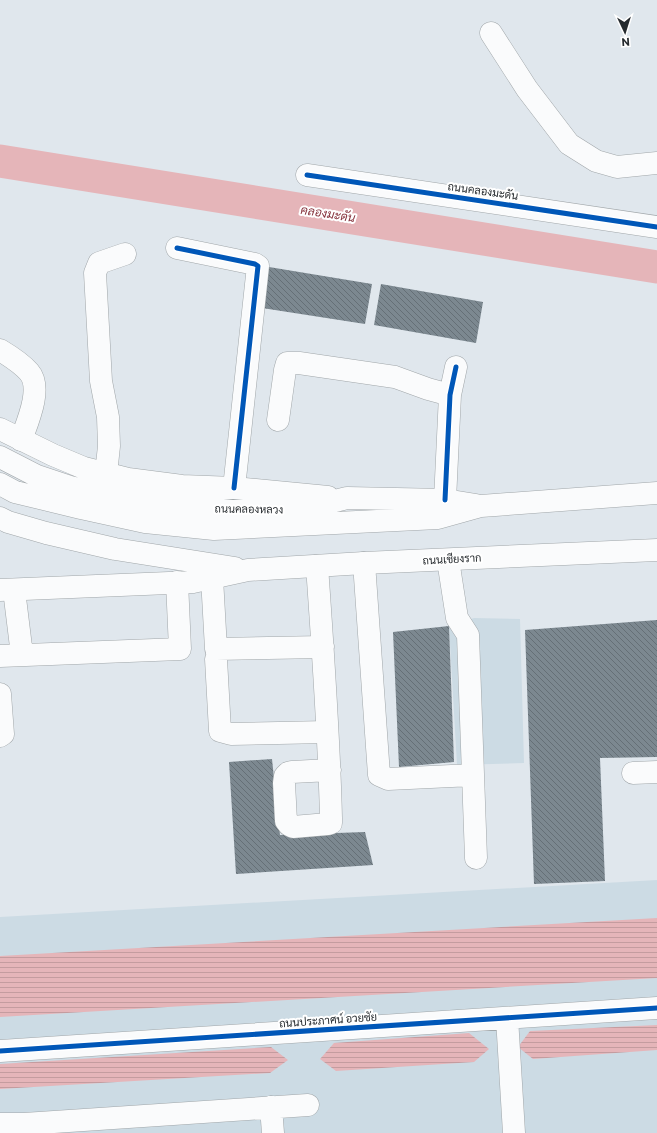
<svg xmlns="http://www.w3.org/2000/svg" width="657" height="1133" font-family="Commissioner,Sarabun,sans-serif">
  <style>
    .built { fill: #ccdbe4 }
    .water { fill: url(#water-rules) }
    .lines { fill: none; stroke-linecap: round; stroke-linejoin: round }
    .river { stroke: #e5b5b9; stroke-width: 33 }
    .building { fill: url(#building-back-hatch) }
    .minor-casing { stroke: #a0a6a9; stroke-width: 23 }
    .major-casing { stroke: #a0a6a9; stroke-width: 23 }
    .minor { stroke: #fafbfc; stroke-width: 22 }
    .major { stroke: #fafbfc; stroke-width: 22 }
    .cycleway-casing { stroke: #fff; stroke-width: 8 }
    .cycleway { stroke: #0057b8; stroke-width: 5 }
    .labels { text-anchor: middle; stroke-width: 4; stroke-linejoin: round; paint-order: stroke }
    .street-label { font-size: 11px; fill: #262b2f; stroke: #fff }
    .water-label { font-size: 12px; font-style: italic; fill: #84303a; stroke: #fff }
  </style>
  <defs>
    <pattern id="water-rules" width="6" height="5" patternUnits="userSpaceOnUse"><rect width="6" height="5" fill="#e5b5b9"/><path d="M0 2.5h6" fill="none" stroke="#c49c9f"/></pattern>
    <pattern id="building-back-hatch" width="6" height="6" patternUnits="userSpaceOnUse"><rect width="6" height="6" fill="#7c8890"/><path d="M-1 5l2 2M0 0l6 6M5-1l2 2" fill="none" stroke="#656f76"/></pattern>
  </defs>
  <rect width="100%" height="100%" fill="#e0e7ed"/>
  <!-- built -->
  <path class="built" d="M474,618L520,619L524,763L457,765L449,626Z
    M657,880V1133H0V917Z"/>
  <!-- water -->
  <path class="water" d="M657,918V978L0,1017V956Z
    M657,1025V1050L533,1059L518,1047L530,1031Z
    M469,1033L489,1049L474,1062L336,1071L320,1059L334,1043Z
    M271,1047L288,1060L270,1073L0,1089V1064Z"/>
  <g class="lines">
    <!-- river -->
    <path class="river" d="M0,161L657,267"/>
  </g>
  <!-- building -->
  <path class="building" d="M269,267L372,284L365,324L262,308Z
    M381,284L483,302L476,343L374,325Z
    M657,620V757L600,758L605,881L534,884L525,630Z
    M449,626L454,762L399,767L393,632Z
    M272,759L280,835L365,832L373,865L236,874L229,762Z"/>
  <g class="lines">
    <!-- minor casing -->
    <g class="minor-casing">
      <path id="minor" d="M491,33L527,89L569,144L596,161L617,167L657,163
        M307,175L657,227
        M177,248L255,264L258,266L234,488
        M0,350C10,356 22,364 29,372C43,388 27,423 21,440
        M278,420L285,370L287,363H299L395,377L428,389L450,395
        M106,474L109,446L108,417L101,381L95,273L99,263L125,254
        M445,500L450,395L456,367
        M448,560L457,618L468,635L476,858
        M364,563L379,775L388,779L473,775
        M317,566C323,650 329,734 331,818V823L328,824L293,827L289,825L286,821L284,783L285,776L288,773L292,772L330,770
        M212,578L216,649L323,647
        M14,590L22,655
        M0,656L180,649L177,582
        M216,659L220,731L231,734L327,732
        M0,694L3,734L0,736
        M633,773L657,772
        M507,1018L514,1133
        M0,1051L657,1008
        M271,1107L273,1133
        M0,1124H24L308,1105"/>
    </g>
    <!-- major casing -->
    <g class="major-casing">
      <path id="major" d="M0,429L53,455L84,468L128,479L182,486L234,488L328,497
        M0,457L37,476L70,487L126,500L232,511L298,510L347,498L445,500L476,505
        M0,484L15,492L81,508L145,522L214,529L438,518L481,506L657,493
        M0,518L8,522L46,533L115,549L235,568
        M0,590L193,582L248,570L364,563L657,550"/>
    </g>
    <!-- minor -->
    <use href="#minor" class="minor"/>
    <!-- major -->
    <use href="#major" class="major"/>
    <!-- cycleway casing -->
    <g class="cycleway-casing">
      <path id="cycleway" d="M307,175L657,227
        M177,248L255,264L258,266L234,488
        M445,500L450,395L456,367
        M0,1051L657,1008"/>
    </g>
    <!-- cycleway -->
    <use href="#cycleway" class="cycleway"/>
  </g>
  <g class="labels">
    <!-- street labels -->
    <g class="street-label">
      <text transform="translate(483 191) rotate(8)" y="4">ถนนคลองมะดัน</text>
      <text transform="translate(249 509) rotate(1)" y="4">ถนนคลองหลวง</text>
      <text transform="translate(452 559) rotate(-3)" y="4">ถนนเชียงราก</text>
      <text transform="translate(328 1020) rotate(-4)" y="4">ถนนประภาศน์ อวยชัย</text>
    </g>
    <!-- water labels -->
    <g class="water-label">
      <text transform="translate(328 214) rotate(9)" y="4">คลองมะดัน</text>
    </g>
  </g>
  <!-- north arrow -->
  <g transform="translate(625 32) rotate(176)" stroke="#ffffff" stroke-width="3" paint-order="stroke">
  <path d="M0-3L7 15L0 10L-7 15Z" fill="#262b2f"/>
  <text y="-6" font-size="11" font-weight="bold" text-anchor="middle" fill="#262b2f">N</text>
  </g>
</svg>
